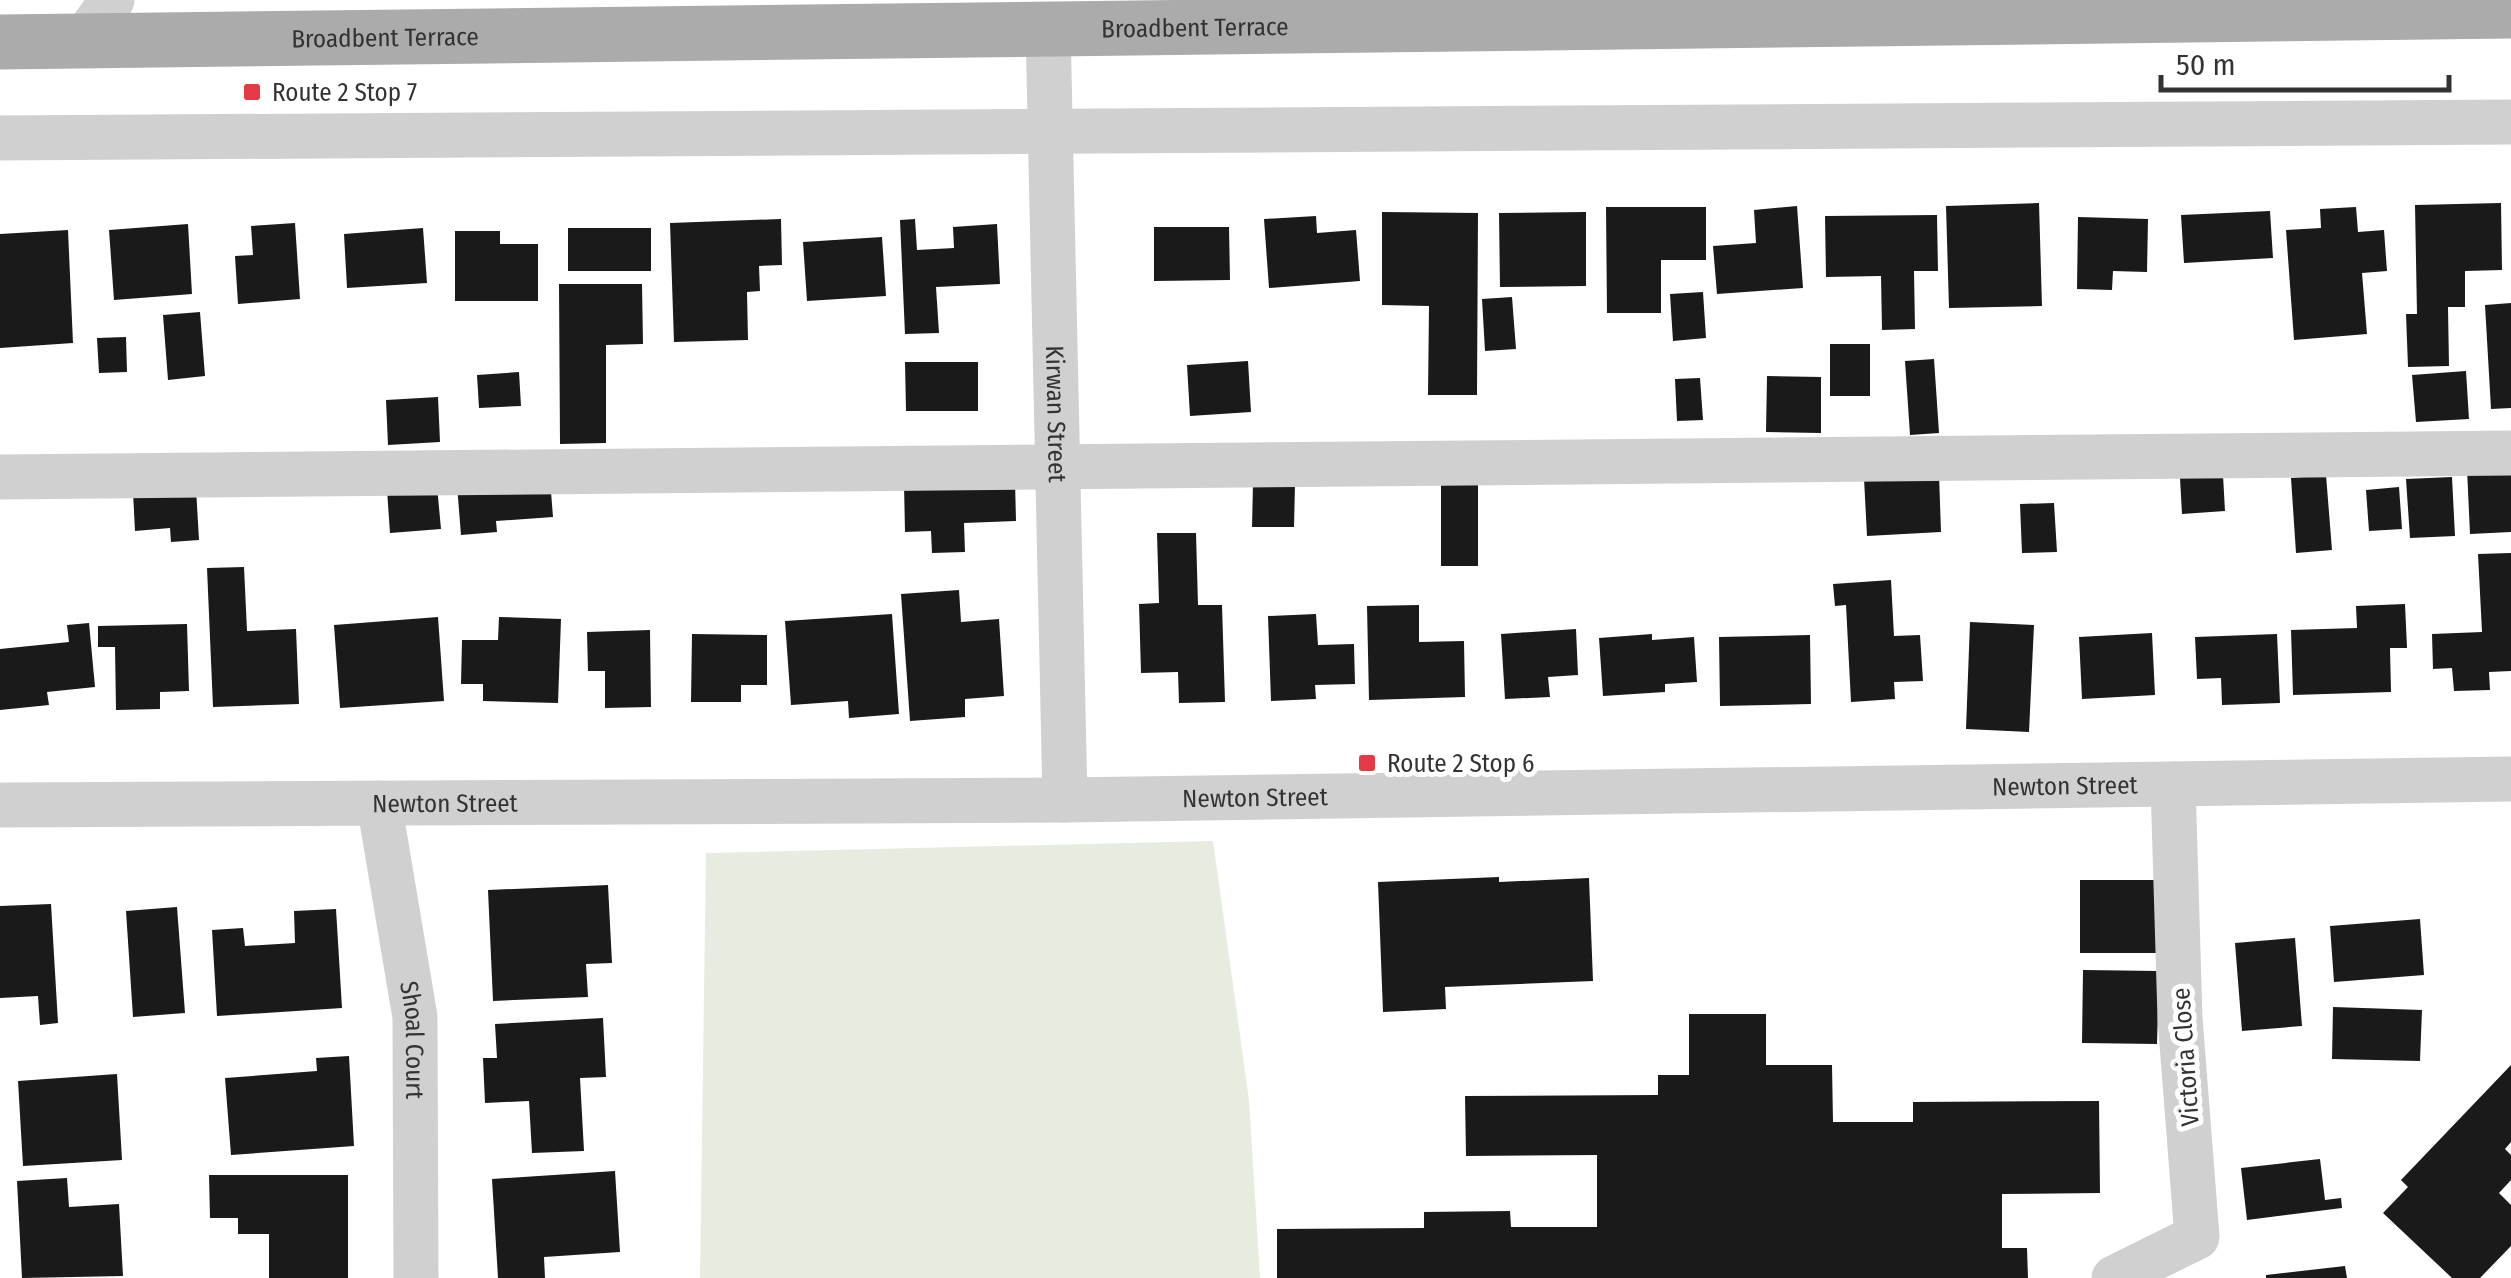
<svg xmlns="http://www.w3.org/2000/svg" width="2511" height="1278" font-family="'Fira Sans Condensed',sans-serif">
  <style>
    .green { fill: #e6ecdf }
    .building { fill: #1a1a1a }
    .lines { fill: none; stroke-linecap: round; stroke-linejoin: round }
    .minor { stroke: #d0d0d0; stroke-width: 45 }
    .major { stroke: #ababab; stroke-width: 55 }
    .poi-dot { fill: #e63946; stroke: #fff; stroke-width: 4 }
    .labels { text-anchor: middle; stroke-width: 10; stroke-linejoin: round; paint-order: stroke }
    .street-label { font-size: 25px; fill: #333; stroke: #fff }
    .poi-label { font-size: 25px; fill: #333; stroke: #fff; text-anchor: start }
  </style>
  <rect width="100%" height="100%" fill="#fff"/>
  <!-- green -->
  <path class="green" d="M1213,841L1249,1100L1260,1278H700L706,853Z"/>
  <!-- building -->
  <path class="building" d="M2039,203L2042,306L1949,308L1946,206Z
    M2501,203L2502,270L2465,271V307H2448L2449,366L2408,367L2406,314H2417L2415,205Z
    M1797,206L1803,288L1717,294L1713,246L1756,243L1754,210Z
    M1606,207H1706V260H1661V313H1607Z
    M2356,207L2358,232L2384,230L2387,271L2362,273L2367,334L2294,340L2286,230L2321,228L2320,209Z
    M2270,211L2273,258L2184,263L2181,215Z
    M1382,212L1478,213L1477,395H1428L1429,306L1382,305Z
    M1586,212V286L1500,287L1499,213Z
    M1937,215L1938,271H1914L1915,329L1882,330L1881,276L1826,277L1825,216Z
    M1316,216L1317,233L1356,230L1360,281L1269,288L1264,219Z
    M2078,217L2148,219L2147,272L2113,271L2112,290L2077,289Z
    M781,219L782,265L759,266L760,291L747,292L748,340L674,342L670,223Z
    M915,219L917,250L954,248L953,227L997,224L1000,284L936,287L939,333L905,334L900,220Z
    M295,223L300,299L238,304L235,256L253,255L251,226Z
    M188,224L192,294L114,300L109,230Z
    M1154,227H1229L1230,280L1154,281Z
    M423,228L427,283L347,288L344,234Z
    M568,228H651V271H568Z
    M68,230L73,343L0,348V234Z
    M455,231H500V244H538V301H455Z
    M882,237L886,296L807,301L803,242Z
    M559,284H642L643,344L606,345V443L560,444Z
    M1703,292L1706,338L1673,341L1670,294Z
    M1512,297L1516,349L1485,351L1482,299Z
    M2511,303V408L2491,409L2485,305Z
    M200,312L205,376L168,380L163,315Z
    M126,337L127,372L99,373L97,338Z
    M1830,344H1870V396H1830Z
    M1934,359L1939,433L1910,435L1905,361Z
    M1248,361L1251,412L1190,416L1187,365Z
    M905,362H978V411H906Z
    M2466,371L2469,419L2416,422L2412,375Z
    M519,372L521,406L479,408L477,375Z
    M1767,376L1821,377V433L1766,432Z
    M1700,378L1703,420L1677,421L1675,379Z
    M438,397L440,442L388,445L386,400Z
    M2511,467V532L2470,534L2467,469Z
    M1939,474L1941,532L1867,536L1864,478Z
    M2223,475L2225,511L2182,514L2180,478Z
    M2326,475L2332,550L2296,553L2291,478Z
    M2452,477L2455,536L2410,538L2406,479Z
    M550,479L553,517L496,521L497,532L461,535L457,485Z
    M1441,479H1478V566H1441Z
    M1015,481L1016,521L964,523L965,552L932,553L931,531L905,532L904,484Z
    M1253,484H1295L1294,527H1252Z
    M437,486L441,529L390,533L387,490Z
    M2399,487L2402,529L2369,531L2366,490Z
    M196,488L199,540L171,542L170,528L135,531L133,492Z
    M2054,503L2057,552L2022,553L2020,504Z
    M1157,533H1196L1198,605H1222L1225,702L1179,703L1178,672L1141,673L1139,604L1159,603Z
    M2511,553V671L2489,672L2490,690L2454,691L2452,668L2433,669L2432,634L2482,632L2478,554Z
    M244,567L247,631L296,629L299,704L213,707L207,568Z
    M1891,580L1894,636L1920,635L1923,681L1894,682L1895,699L1851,702L1846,605L1835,606L1833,584Z
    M959,590L961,622L999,619L1004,696L965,699V717L910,721L901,594Z
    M2405,604L2407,648H2390L2391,692L2293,695L2291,630L2357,628L2356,606Z
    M1419,605V642L1464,641L1465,697L1369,700L1367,606Z
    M892,614L899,714L849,718L848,701L791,705L785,621Z
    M1316,614L1318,645L1354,644L1355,684L1315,685L1316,699L1271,701L1268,616Z
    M438,617L444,701L340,708L334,625Z
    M499,617L561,619L558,703L483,701V684H461L462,640H498Z
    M1970,622L2034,625L2029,732L1966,729Z
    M89,623L95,687L47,692L49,705L0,710V649L69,642L67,625Z
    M187,624L189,691L160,692V709L116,710L115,647H98V626Z
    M1576,629L1578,675L1548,677L1550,697L1505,699L1501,634Z
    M650,630L651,707L605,708V671H588L587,632Z
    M2152,633L2155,695L2082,699L2079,637Z
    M692,634L767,635V685H741V702H691Z
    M1652,634V640L1694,637L1697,682L1665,684V692L1603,696L1599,638Z
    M2277,634L2280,703L2222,705L2221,678L2197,679L2195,637Z
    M1810,635L1811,704L1720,706L1719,637Z
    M1499,877V882L1589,878L1593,981L1445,987L1446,1009L1383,1012L1378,882Z
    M2080,880H2158V953H2080Z
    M608,885L612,963L586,964L588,997L493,1001L488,890Z
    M51,904L58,1023L40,1025L38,996L0,998V906Z
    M177,907L185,1013L133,1017L126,911Z
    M336,909L342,1008L217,1016L212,930L243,928L245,946L295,943L294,911Z
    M2420,919L2424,975L2334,982L2330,926Z
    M2295,938L2302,1026L2242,1031L2235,943Z
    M2083,970L2159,971L2157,1044L2082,1043Z
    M2333,1007L2422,1010L2420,1061L2332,1059Z
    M1689,1014H1766V1065H1832L1833,1122H1913V1102L2099,1101L2100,1193L2002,1194V1248H2027L2028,1278H1277V1229L1424,1228V1212L1510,1211L1511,1227H1597V1155L1466,1156L1465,1096L1658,1095V1075H1689Z
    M603,1018L606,1077L580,1078L584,1151L532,1153L529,1101L485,1103L483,1058H497L495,1024Z
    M349,1056L354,1146L231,1155L225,1078L317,1071L316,1058Z
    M2511,1065V1142L2505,1149L2511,1155V1180L2499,1193L2511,1205V1246L2480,1278H2452L2383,1213L2408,1187L2401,1180Z
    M117,1074L122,1160L23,1166L18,1081Z
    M2320,1159L2325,1200L2341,1198L2342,1208L2247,1220L2241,1168Z
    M615,1171L620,1252L544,1257L545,1278H498L492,1179Z
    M209,1175H348V1278H269V1234H238V1218H210Z
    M67,1178L69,1207L119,1204L123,1276L22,1278L17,1181Z
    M2345,1266L2347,1278H2266V1275Z"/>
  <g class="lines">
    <!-- minor -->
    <g class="minor">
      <path id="s1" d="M1048,26L1065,800"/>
      <path d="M83,41L112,0"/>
      <path d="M0,138L2511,122"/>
      <path d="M0,477L2511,453"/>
      <path id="s2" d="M379,803L415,1017L416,1278"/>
      <path id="s3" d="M0,805L1065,800L2511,779"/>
      <path d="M2114,1278L2197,1237L2180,1018L2173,784"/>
    </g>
    <!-- major -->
    <path class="major" id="s4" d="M0,42L2511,11"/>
  </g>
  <!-- markers -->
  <g class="poi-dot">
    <rect x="242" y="82" width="20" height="20" rx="5"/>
    <rect x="1357" y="753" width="20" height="20" rx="5"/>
  </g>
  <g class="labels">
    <!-- street labels -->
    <g class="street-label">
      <text dy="9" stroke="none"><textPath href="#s4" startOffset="1195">Broadbent Terrace</textPath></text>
      <text dy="9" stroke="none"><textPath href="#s4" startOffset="385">Broadbent Terrace</textPath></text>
      <text dy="9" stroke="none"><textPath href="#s1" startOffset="388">Kirwan Street</textPath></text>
      <text dy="9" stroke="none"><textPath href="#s3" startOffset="2065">Newton Street</textPath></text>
      <text dy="9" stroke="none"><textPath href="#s3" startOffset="1255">Newton Street</textPath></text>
      <text dy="9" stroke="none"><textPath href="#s3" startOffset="445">Newton Street</textPath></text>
      <text dy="9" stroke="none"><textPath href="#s2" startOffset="240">Shoal Court</textPath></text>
      <text transform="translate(2185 1057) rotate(-94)" y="9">Victoria Close</text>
    </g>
    <!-- poi labels -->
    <g class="poi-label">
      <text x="272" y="101">Route 2 Stop 7</text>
      <text x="1387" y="772">Route 2 Stop 6</text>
    </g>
  </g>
  <!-- scale -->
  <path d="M2161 75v15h288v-15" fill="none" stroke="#333333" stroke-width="5"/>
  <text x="2176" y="75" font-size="30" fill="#333333" stroke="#ffffff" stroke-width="8" paint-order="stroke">50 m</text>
</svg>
